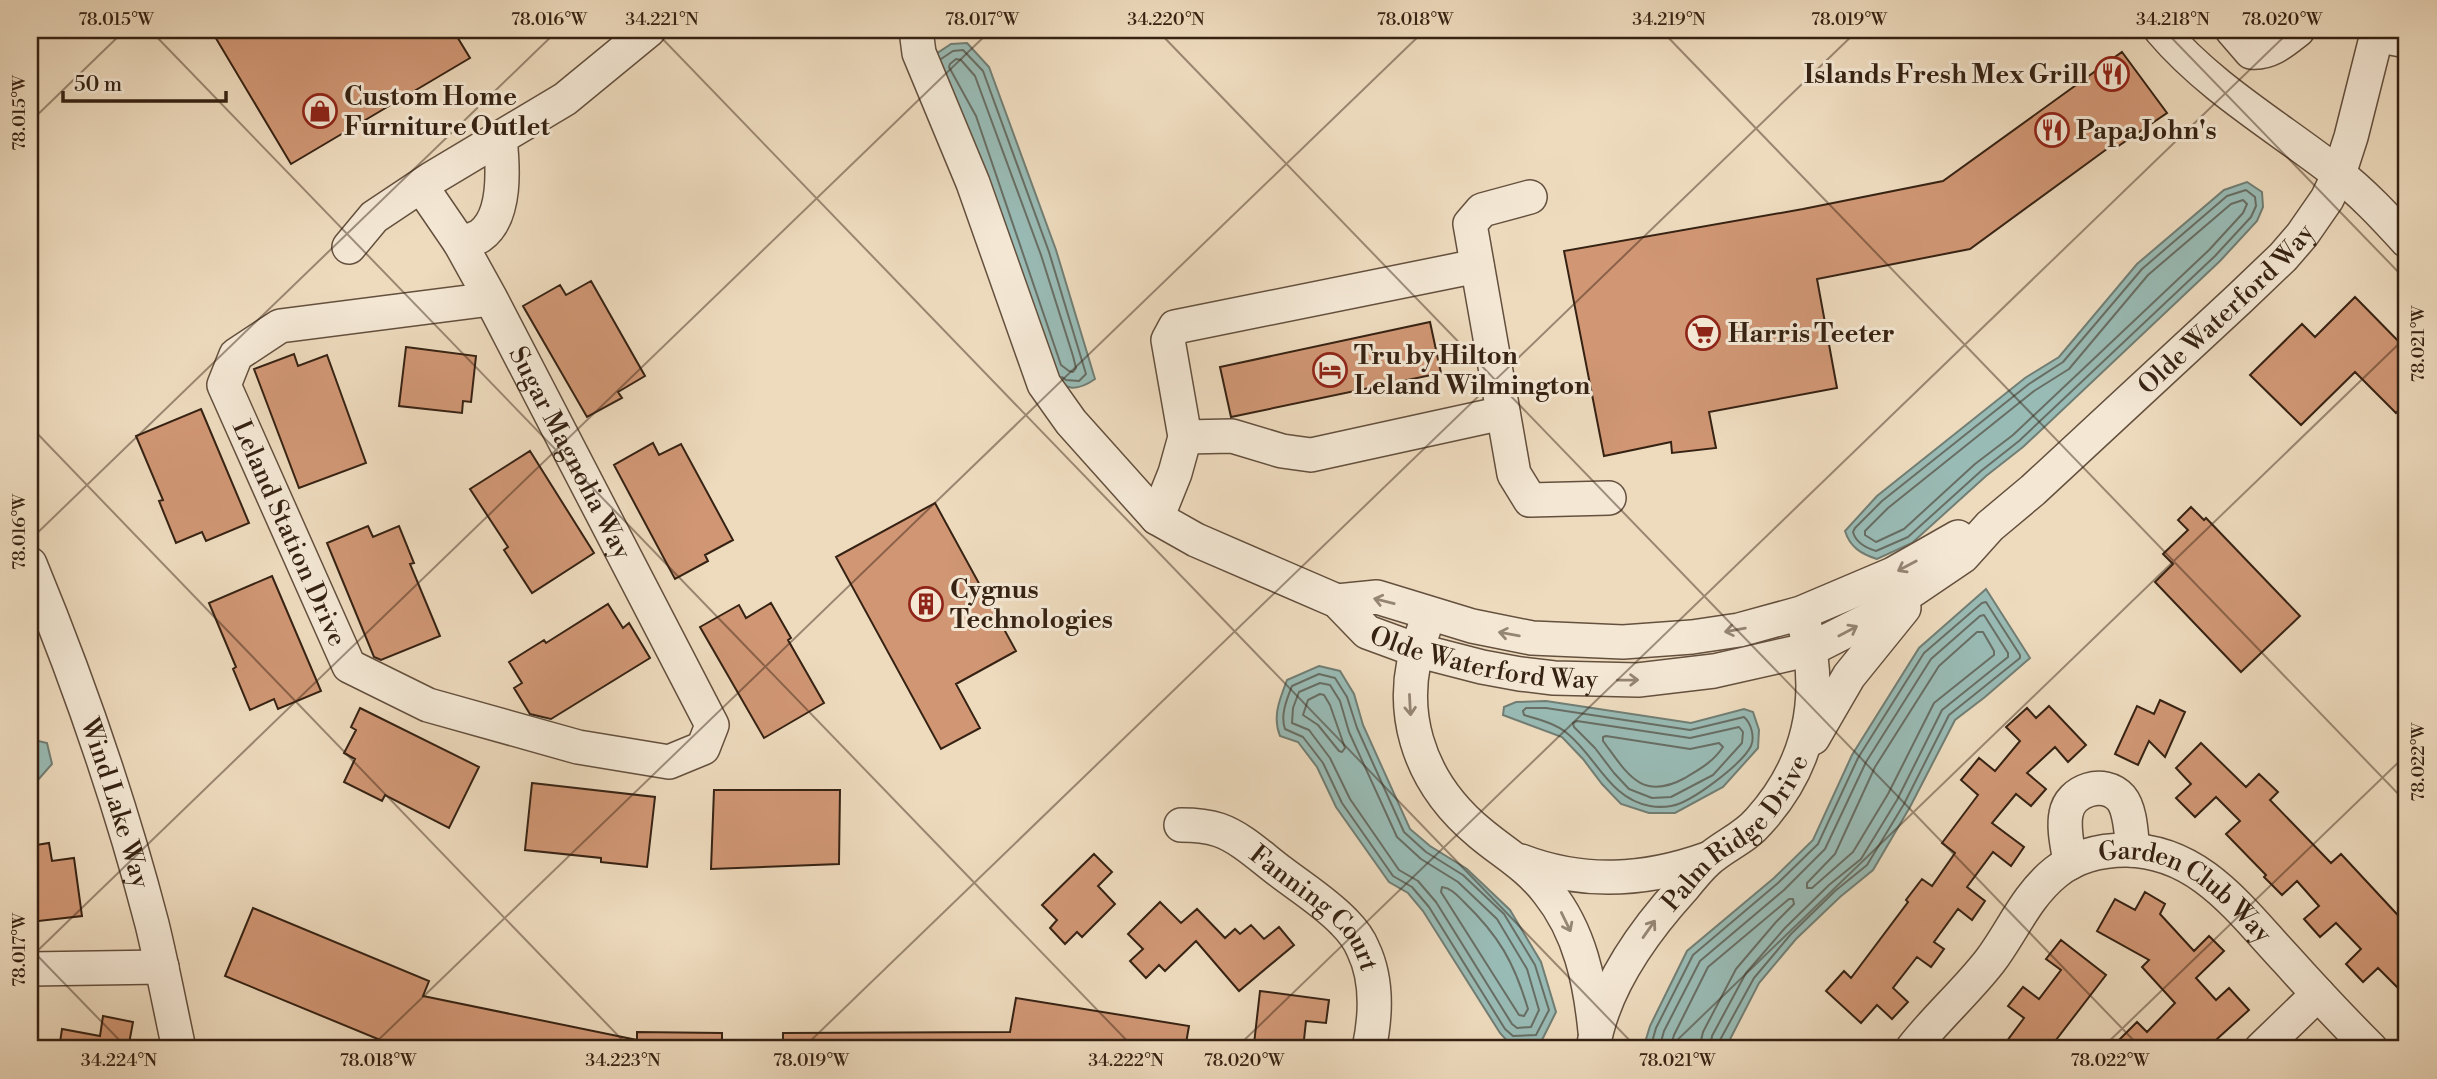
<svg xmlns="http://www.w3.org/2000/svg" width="2437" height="1079" font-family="'Libre Bodoni',serif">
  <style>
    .water { fill: #99bbb5; stroke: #717e74; stroke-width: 2 }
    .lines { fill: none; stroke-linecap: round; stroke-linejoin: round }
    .shore { stroke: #686e64; stroke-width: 2 }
    .building { fill: #d19775; stroke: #362213; stroke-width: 2 }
    .minor-casing { stroke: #64503e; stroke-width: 36 }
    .minor { stroke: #f4e8d5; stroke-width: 33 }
    .oneway { stroke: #958574 }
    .ticks { fill: none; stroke: #362213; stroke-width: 2; stroke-opacity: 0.45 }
    .labels { text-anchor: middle; stroke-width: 6; stroke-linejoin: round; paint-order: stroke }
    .poi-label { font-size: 26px; font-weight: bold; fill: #362213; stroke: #f4e8d5; text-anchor: start }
    .street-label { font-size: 26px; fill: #362213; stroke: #f4e8d5 }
    .neatline { fill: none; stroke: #362213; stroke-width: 2.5 }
    .ticks-label { font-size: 18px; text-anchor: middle; fill: #362213 }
  </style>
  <rect width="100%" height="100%" fill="#eedbbe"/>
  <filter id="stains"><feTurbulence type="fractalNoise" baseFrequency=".00286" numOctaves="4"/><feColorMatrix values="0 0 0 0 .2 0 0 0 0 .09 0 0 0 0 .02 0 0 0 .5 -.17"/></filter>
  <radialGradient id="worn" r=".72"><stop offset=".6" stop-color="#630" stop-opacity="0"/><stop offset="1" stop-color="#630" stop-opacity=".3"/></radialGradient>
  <!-- water -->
  <path class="water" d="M967,43L989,67L1056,250L1095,379C1075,393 1066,389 1048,375L933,56L951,44Z
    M2247,182L2262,192L2263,207L2257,221L2220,261L2023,447L1986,476L1912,543L1877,559C1861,554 1850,547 1845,531L1877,496L2025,378L2059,357L2137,264L2224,190Z
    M1986,589L2030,658L1985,697L1955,720L1910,807L1873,870L1840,897L1796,939L1759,983L1725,1049H1643L1650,1026L1687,951L1774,878L1813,840L1852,755L1919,648Z
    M1319,666L1340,671L1354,694L1363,725L1410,829L1430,846L1467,869L1510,910L1541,962L1556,1012L1541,1042L1509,1043L1500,1033L1423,911L1408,893L1389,882L1336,807L1317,767L1298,742L1280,736C1272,716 1280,699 1287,680Z
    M1546,701L1691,723L1744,709L1753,712L1759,730L1758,748L1723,787L1675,813H1649L1621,804L1602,784L1583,759L1562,737L1503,715L1504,707L1516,702Z
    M30,739L47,743L52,764L37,781L30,783Z"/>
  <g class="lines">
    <!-- shore -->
    <path class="shore" d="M941,59L953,51L963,50L983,71L1049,252L1086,374L1079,381L1066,380L1062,377
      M956,59L961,60L975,76L1041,255L1073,356L1076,368L1073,372L1069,371L1061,365L976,116L949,67L950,64Z
      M2246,190L2255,197L2256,206L2251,217L2215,256L2019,441L1981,471L1908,537L1876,551C1866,548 1856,543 1853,532L1855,528L1882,501L2029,384L2063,362L2142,269L2227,196Z
      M2243,200L2247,204L2243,213L2209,250L2013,435L1975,464L1904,529L1876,542L1865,535V531L1888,508L2034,391L2069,369L2148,275L2231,204Z
      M1977,632H1983L1994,651V655L1934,703L1888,794L1853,852L1812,888H1807V883L1835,854L1875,767L1939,666Z
      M1319,674L1335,678L1347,697L1357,728L1404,832L1426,852L1463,875L1504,914L1535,965L1549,1010L1536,1035L1513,1036L1505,1029L1429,907L1412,887L1393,876L1342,803L1323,763L1303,737L1285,729C1280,715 1287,699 1292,686Z
      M1320,683L1330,685L1340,701L1349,732L1397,837L1421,859L1458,882L1497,919L1527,969L1539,1010L1531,1027L1517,1028L1512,1024L1436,902L1418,881L1399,870L1350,799L1330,758L1309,730L1292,723L1293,708L1299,692Z
      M1320,694L1324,695L1330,705L1345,748L1342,752L1339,751L1318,725L1303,715L1308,700Z
      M1526,708H1546L1690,730L1744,717C1751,723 1755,737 1751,746C1742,764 1691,803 1671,806C1665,807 1656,807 1650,806C1610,799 1597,758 1568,734C1557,724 1538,719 1524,715L1523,711Z
      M1577,721L1690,738L1739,727L1743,732L1742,743L1713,775L1671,797L1652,798L1629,789L1614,773L1595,748L1574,727L1573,723Z
      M1606,736L1690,749L1719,743L1723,747C1713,762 1700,769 1685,778C1641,802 1627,773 1603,741V737Z
      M1442,887C1451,888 1457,895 1464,902C1499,936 1514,962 1528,1009L1524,1016L1519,1015L1441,892Z
      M1650,1049L1656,1028L1693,955L1778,883L1818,844L1858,758L1924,653L1982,603L1986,602L2020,655V658L1949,715L1904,804L1867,865L1835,891L1791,934L1754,978L1720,1040L1719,1049
      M1659,1049L1664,1031L1700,961L1784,890L1825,849L1866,762L1931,659L1980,616L1984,615L2008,653V657L1942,710L1897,800L1861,859L1829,885L1785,928L1746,973L1712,1036L1710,1049
      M1670,1049L1674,1035L1708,967L1789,899H1793L1794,904L1776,922L1736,969L1703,1032L1699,1049"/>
  </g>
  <!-- building -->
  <path class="building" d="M211,30H453L470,58L291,164Z
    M2122,52L2167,113L2114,149L2111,146L1970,249L1817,279L1837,388L1709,412L1716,448L1672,453L1671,442L1604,456L1564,251L1803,209L1943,181Z
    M591,281L645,376L618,392L622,398L587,417L523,306L560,285L566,295Z
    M2355,297L2407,350V402L2396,413L2355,372L2301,425L2250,375L2302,324L2315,337Z
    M1430,322L1441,373L1231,417L1220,367Z
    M406,347L476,356L471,402L463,401L462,413L399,406Z
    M294,354L298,366L327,355L366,463L299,488L254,369Z
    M201,409L249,523L206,541L202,532L176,543L159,501L163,500L136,436Z
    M653,443L659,455L681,444L733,540L705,555L708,561L675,579L614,465Z
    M530,451L594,553L532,593L504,550L508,547L470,489Z
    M935,503L1016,651L956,684L980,728L941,749L836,557Z
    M2191,507L2204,520L2206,518L2300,616L2241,672L2155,582L2173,564L2163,554L2188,530L2178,520Z
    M368,526L373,537L399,526L414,563L410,564L440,636L381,660L374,657L327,543Z
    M272,576L321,691L278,709L274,699L250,710L233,669L236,667L209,603Z
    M771,603L791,638L788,640L824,703L764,738L700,627L739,605L746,618Z
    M608,604L623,628L629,623L650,658L551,719L530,714L514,688L522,683L509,662L544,640L546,643Z
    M2160,700L2185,712L2165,757L2149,741L2138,765L2115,754L2137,706L2154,714Z
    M2049,706L2086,745L2068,762L2055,747L2027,773L2046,789L2031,806L2016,794L1992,823L2024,847L2011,866L1993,852L1967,887L1985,901L1972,920L1958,909L1934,942L1944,949L1931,967L1917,957L1893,988L1908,1002L1892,1019L1877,1005L1861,1023L1826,991L1844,971L1851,978L1908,902L1906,900L1922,879L1932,886L1955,853L1942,843L1978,795L1961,780L1979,758L1995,771L2020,741L2006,727L2027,708L2036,718Z
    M360,708L479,767L449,828L385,795L382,801L344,782L355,759L344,753L356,730L351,727Z
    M2201,743L2246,787L2259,774L2278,792L2270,800L2331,863L2341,854L2407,925V997L2378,968L2363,982L2346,964L2361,949L2336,923L2320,937L2304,919L2319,906L2297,881L2282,895L2264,877L2266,875L2226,834L2240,821L2216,797L2195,817L2176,798L2191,784L2176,768Z
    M532,783L655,797L647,867L601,862V858L525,850Z
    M714,790H840L839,864L711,869Z
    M49,843L52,861L74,858L82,916L30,922V846Z
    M1094,854L1112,872L1098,886L1115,904L1082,937L1077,932L1065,944L1050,928L1057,920L1042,905Z
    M2145,892L2165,904L2160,914L2194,951L2209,936L2224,951L2196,978L2216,1000L2229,988L2249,1010L2206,1049H2110L2137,1022L2147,1032L2175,1003L2142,967L2149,960L2097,931L2115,899L2135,910Z
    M1160,902L1181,923L1197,909L1225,938L1235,929L1240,934L1251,925L1264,939L1279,927L1294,945L1239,991L1196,941L1165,971L1159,965L1146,978L1130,961L1143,949L1128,934Z
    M253,908L429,981L423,996L637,1040V1032L722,1033V1049H402L225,976Z
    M2061,940L2106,975L2049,1049H2001L2024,1018L2008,1006L2023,987L2039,999L2061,970L2046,959Z
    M1260,991L1329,1000L1326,1023L1306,1021L1303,1049L1254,1044Z
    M1016,998L1189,1026L1185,1049H783V1033L1010,1032Z
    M103,1016L133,1022L128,1049H59L62,1029L100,1036Z"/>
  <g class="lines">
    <!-- minor casing -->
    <g class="minor-casing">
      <g id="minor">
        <path id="s1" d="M916,30L919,53L973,183L1044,384L1071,422L1157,518L1196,540L1337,601L1367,632L1416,650L1482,667L1520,674L1554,678L1638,680L1714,671L1811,649L1870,619L1963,556L1990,526L2033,490L2239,299L2283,257L2302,235L2327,199L2339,174L2351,137L2378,30"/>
        <path d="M2161,30C2209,87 2278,127 2337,173C2363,193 2385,217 2407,241"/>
        <path d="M2232,30L2251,52C2270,54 2284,41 2298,30"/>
        <path d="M2375,35L2407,41"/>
        <path id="s2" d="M421,186L460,243L491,299L712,725L703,748L669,762L578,747L428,705L349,666L224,385L236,355L280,326L491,299"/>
        <path d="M1530,197L1482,210L1470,224L1514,474L1530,500L1609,498"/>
        <path d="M460,243C466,241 475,239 480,236C507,217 503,166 500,138"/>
        <path d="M349,247L374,217L431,179L565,99L649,30"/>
        <path d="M1185,437L1232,436L1282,451L1311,455L1503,413"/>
        <path d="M1157,518L1175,473L1185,437L1168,340L1175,327L1477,266"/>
        <path id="s3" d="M30,564C78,680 120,801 152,924C162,965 170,1007 179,1049"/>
        <path d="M1337,601L1377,597L1472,626L1532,638L1623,642L1692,637L1739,630L1801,613L1893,574L1958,537"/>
        <path d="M1424,629C1393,706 1417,781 1480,833C1505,854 1527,865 1548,892C1580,932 1590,981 1595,1031"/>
        <path d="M1813,738L1849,676L1904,608"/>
        <path id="s4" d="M1181,825C1194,825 1207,826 1219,830C1242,838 1262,858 1281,872C1302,888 1326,903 1344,922C1352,930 1359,939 1363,949C1378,980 1376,1016 1369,1049"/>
        <path d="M1521,861C1584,885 1645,881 1707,859"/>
        <path d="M2070,863C2068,848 2063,829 2066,814C2070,790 2104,779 2121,798C2131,810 2131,835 2133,850"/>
        <path d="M30,969L162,967"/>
        <path id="s5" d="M1593,1049C1602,989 1643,932 1683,888C1691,878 1699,868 1708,860C1723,846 1745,838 1759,821C1809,766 1824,699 1805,627"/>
        <path id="s6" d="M1912,1049C1936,1018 1966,992 1990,961C2012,932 2026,896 2056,872C2076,856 2101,850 2126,850C2200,851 2240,910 2287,960C2314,990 2342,1020 2371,1049"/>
        <path d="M2261,1049L2318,994"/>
      </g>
    </g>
    <!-- minor -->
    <use href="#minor" class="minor"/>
  </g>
  <!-- one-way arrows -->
  <defs><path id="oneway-shaft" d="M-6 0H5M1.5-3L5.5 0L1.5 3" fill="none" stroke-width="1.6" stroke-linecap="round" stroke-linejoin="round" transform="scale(1.75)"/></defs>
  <g class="oneway">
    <use href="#oneway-shaft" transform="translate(1907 566) rotate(152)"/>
    <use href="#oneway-shaft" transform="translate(1384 601) rotate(-166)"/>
    <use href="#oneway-shaft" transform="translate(1735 630) rotate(170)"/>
    <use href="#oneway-shaft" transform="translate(1848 631) rotate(-28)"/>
    <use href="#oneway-shaft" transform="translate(1509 634) rotate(-170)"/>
    <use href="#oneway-shaft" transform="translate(1628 680) rotate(-1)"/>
    <use href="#oneway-shaft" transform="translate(1410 705) rotate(87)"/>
    <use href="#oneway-shaft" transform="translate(1566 922) rotate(64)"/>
    <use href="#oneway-shaft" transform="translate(1649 929) rotate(-55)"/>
  </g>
  <!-- ticks -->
  <path class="ticks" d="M150,30L1135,1049M654,30L1638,1049M1157,30L2142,1049M1661,30L2407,803M2164,30L2407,281M30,122L125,30M30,426L631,1049M30,540L558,30M30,948L128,1049M30,958L991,30M369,1049L1425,30M802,1049L1858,30M1235,1049L2291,30M1668,1049L2407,336M2101,1049L2407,754"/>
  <!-- icons -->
  <defs>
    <g id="restaurant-ring" transform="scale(1.75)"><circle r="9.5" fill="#f4e8d5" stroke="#8f2418" stroke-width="1.5"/><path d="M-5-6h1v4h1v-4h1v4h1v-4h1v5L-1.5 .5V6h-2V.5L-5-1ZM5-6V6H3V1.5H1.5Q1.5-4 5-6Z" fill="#8f2418"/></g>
    <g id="shop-ring" transform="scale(1.75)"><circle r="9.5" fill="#f4e8d5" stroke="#8f2418" stroke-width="1.5"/><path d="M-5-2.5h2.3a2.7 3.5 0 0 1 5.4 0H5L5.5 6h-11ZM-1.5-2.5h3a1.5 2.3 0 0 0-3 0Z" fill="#8f2418"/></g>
    <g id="supermarket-ring" transform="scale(1.75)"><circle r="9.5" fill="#f4e8d5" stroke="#8f2418" stroke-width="1.5"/><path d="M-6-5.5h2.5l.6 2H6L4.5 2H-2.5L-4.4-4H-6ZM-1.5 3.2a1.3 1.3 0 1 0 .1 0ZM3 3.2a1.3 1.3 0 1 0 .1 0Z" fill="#8f2418"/></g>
    <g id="hotel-ring" transform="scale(1.75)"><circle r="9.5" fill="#f4e8d5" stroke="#8f2418" stroke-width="1.5"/><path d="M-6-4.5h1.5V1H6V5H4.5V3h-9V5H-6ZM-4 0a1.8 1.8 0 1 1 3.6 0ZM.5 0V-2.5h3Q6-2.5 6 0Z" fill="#8f2418"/></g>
    <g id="building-ring" transform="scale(1.75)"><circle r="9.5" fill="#f4e8d5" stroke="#8f2418" stroke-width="1.5"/><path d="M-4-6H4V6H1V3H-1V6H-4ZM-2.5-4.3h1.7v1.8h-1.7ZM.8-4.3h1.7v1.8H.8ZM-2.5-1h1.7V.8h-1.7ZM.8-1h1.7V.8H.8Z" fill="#8f2418"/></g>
  </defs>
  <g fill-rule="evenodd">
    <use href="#restaurant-ring" x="2112" y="74"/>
    <use href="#shop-ring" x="320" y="111"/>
    <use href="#restaurant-ring" x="2052" y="130"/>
    <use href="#supermarket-ring" x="1703" y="333"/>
    <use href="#hotel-ring" x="1330" y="370"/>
    <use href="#building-ring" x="926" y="604"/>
  </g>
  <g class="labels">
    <!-- poi labels -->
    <g class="poi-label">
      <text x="2088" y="83" text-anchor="end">Islands Fresh Mex Grill</text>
      <text x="344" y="105">Custom Home<tspan x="344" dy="30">Furniture Outlet</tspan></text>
      <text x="2076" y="139">Papa John's</text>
      <text x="1728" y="342">Harris Teeter</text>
      <text x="1354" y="364">Tru by Hilton<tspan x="1354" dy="30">Leland Wilmington</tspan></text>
      <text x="950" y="598">Cygnus<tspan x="950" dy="30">Technologies</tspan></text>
    </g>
    <!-- street labels -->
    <g class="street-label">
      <text dy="9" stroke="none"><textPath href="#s1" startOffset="1787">Olde Waterford Way</textPath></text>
      <text dy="9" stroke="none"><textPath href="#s2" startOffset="306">Sugar Magnolia Way</textPath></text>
      <text transform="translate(290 533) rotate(66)" y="9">Leland Station Drive</text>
      <text dy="9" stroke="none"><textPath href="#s1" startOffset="915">Olde Waterford Way</textPath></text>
      <text dy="9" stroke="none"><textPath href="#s3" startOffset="254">Wind Lake Way</textPath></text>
      <text dy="9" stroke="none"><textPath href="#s5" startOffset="264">Palm Ridge Drive</textPath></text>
      <text dy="9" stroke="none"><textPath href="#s6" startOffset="376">Garden Club Way</textPath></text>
      <text dy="9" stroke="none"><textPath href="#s4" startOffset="164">Fanning Court</textPath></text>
    </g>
  </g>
  <!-- margin -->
  <rect width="2437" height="1079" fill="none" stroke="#eedbbe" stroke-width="77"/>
  <!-- scale -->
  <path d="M63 91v10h163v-10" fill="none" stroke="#362213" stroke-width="3.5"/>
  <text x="74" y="91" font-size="21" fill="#362213" stroke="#f4e8d5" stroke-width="5" paint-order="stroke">50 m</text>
  <rect x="38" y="38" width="2360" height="1002" class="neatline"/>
  <g class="ticks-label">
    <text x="116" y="25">78.015°W</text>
    <text x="549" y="25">78.016°W</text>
    <text x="662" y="25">34.221°N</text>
    <text x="982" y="25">78.017°W</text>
    <text x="1166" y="25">34.220°N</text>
    <text x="1415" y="25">78.018°W</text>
    <text x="1669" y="25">34.219°N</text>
    <text x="1849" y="25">78.019°W</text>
    <text x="2173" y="25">34.218°N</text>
    <text x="2282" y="25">78.020°W</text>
    <text transform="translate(19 113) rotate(-90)" y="6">78.015°W</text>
    <text transform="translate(2418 344) rotate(-90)" y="6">78.021°W</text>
    <text transform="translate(19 532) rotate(-90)" y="6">78.016°W</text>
    <text transform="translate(2418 762) rotate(-90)" y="6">78.022°W</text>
    <text transform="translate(19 950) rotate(-90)" y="6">78.017°W</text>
    <text x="119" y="1066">34.224°N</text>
    <text x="378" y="1066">78.018°W</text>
    <text x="623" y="1066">34.223°N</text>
    <text x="811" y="1066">78.019°W</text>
    <text x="1126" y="1066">34.222°N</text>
    <text x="1244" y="1066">78.020°W</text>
    <text x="1677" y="1066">78.021°W</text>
    <text x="2110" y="1066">78.022°W</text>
  </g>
  <rect width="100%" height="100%" filter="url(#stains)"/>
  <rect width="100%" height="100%" fill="url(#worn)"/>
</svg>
